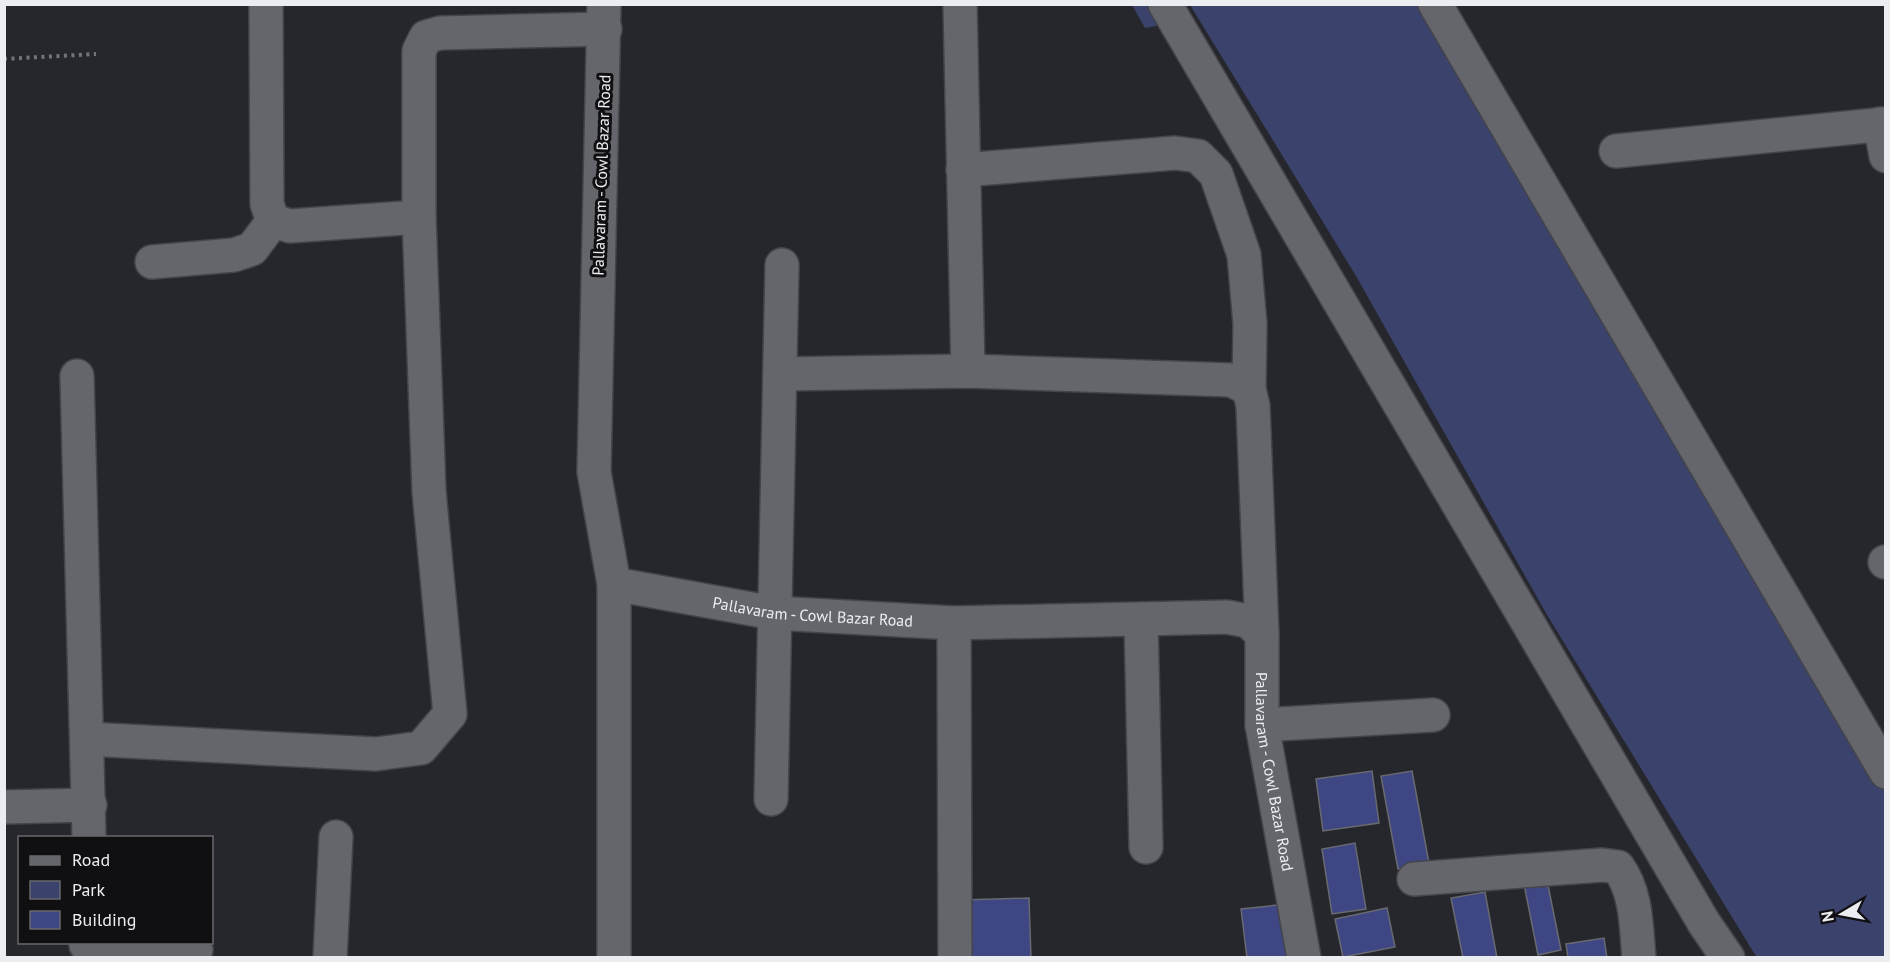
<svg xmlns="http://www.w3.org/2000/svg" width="1890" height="962" font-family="'PT Sans',sans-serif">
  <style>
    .green { fill: #3b426b }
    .building { fill: #3e4784; stroke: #686a6f; stroke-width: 1.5 }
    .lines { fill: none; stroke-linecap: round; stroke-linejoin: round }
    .minor-casing { stroke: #44454a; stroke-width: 36 }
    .path { stroke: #747579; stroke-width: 4; stroke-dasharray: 3 4.5; stroke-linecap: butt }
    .minor { stroke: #65666c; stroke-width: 33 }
    .labels { text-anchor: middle; stroke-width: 6; stroke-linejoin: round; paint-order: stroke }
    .street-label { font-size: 16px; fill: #ecedf0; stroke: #101013 }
  </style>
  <rect width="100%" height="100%" fill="#26272c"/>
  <!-- green -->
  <path class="green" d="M1132,5H1156L1167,24L1145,28Z
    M1190,5H1431L1885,762V957L1758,958L1754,953L1547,615L1356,276Z"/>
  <!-- building -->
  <path class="building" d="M1372,771L1379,823L1323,831L1316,779Z
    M1412,771L1429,863L1398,869L1381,776Z
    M1355,843L1366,909L1332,914L1322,849Z
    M1546,875L1561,950L1538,955L1523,879Z
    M1485,892L1497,958H1463L1451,898Z
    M1029,898L1031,958H964L962,900Z
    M1287,904L1294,957L1247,958L1241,909Z
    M1387,908L1395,947L1343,957L1335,919Z
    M1604,938L1607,958H1568L1566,944Z"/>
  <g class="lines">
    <!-- minor casing -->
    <g class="minor-casing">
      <g id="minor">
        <path d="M266,4L267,204L273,221L290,226L419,217"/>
        <path id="s1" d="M604,4L594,472L614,584L774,613L954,623L1227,617L1248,621L1262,634V725L1304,958"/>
        <path d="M960,4L968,371"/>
        <path d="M1165,4L1704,923L1728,958"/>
        <path d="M1435,4L1886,772"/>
        <path d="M1880,124L1886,156"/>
        <path d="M1616,151L1886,124"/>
        <path d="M963,170L1175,153L1198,156L1216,174L1244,255L1250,324L1249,389"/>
        <path d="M152,262L234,255L252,249L273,221"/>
        <path d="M780,374L968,371L1231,380L1249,389L1253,406L1262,634"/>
        <path d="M77,376L89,838"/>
        <path d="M1885,562H1886"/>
        <path d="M614,584V958"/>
        <path d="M1141,619L1146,847"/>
        <path d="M954,623L955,958"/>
        <path d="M1262,725L1433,715"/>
        <path d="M87,739L376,754L421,748L450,714L429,491L419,217V51L426,37L440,33L605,29"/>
        <path d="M771,799L782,265"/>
        <path d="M4,807L90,805"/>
        <path d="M1414,879L1602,865L1618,867C1637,893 1636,926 1639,958"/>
        <path d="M86,945L196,950"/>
        <path d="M330,958L336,837"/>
      </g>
    </g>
    <!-- path -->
    <path class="path" d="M4,59L96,54"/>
    <!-- minor -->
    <use href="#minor" class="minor"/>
  </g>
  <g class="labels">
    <!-- street labels -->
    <g class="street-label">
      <text transform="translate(601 175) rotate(-88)" y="6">Pallavaram - Cowl Bazar Road</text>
      <text dy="6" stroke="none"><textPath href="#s1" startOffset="783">Pallavaram - Cowl Bazar Road</textPath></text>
      <text dy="6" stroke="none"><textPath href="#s1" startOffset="1377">Pallavaram - Cowl Bazar Road</textPath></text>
    </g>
  </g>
  <!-- border -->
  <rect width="1890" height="962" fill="none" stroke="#ecedf0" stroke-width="12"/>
  <!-- legend -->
  <rect x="18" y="836" width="195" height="108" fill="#101013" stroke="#68686b" stroke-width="1.5"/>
  <rect x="30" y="856" width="30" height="9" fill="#65666c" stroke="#68686b" stroke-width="1.5"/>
  <text x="72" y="866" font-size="18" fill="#ecedf0">Road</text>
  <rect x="30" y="881" width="30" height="18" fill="#3b426b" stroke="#68686b" stroke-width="1.5"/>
  <text x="72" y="896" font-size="18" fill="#ecedf0">Park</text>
  <rect x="30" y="911" width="30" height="18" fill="#3e4784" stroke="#68686b" stroke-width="1.5"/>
  <text x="72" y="926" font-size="18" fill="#ecedf0">Building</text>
  <!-- north arrow -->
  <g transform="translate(1842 914) rotate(260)" stroke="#101013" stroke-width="4.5" paint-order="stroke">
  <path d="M0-4.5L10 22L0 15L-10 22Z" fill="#ecedf0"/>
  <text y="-9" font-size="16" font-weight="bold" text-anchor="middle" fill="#ecedf0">N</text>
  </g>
</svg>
